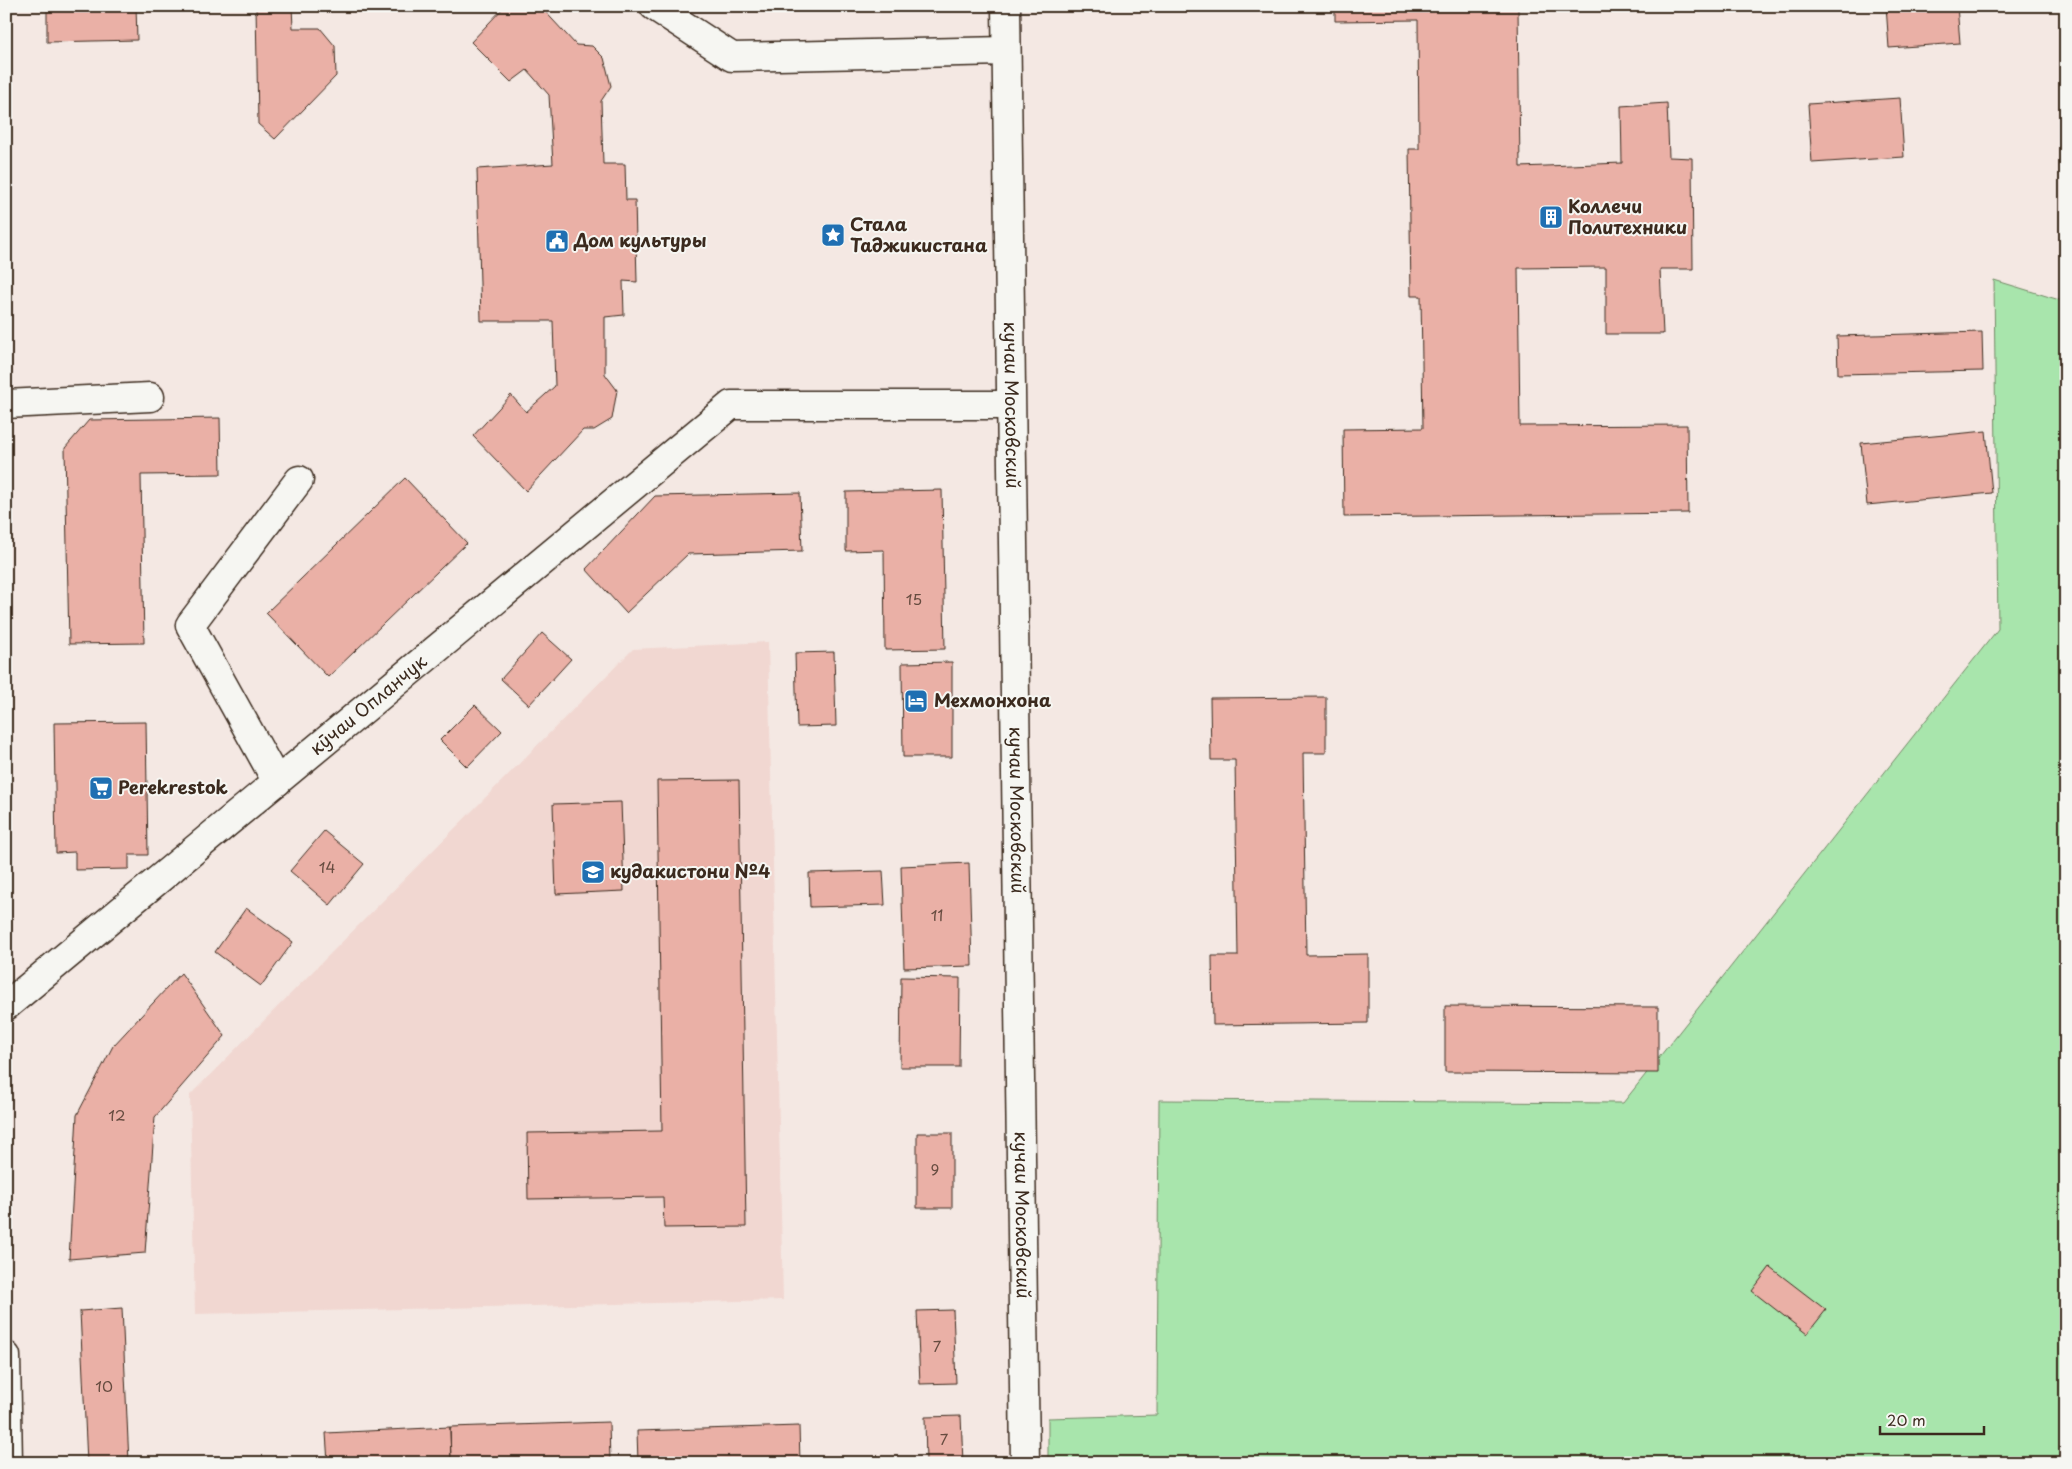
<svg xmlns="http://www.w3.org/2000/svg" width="2072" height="1469" font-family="'Playpen Sans',sans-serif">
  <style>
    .built { fill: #f1d7d1 }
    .green { fill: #a8e5ac; stroke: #728865 }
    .building { fill: #eab0a6; stroke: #3b2a1e }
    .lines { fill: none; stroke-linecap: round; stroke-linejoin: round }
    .minor-casing { stroke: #3b2a1e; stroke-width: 31 }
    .minor { stroke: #f6f6f2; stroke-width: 28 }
    .labels { text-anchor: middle; stroke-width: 4; stroke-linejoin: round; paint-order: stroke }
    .number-label { font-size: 15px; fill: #674c40 }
    .poi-label { font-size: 18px; font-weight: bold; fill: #3b2a1e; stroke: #f6f6f2; text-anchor: start }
    .street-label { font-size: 18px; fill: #3b2a1e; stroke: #f6f6f2 }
  </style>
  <rect width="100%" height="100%" fill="#f4e8e3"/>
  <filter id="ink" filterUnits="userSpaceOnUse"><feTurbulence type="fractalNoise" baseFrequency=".02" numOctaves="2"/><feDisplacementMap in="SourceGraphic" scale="10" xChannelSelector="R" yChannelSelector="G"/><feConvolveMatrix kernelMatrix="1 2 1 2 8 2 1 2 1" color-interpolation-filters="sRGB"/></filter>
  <g filter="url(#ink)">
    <!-- built -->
    <path class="built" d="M768,642L783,1300L195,1314L190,1095L633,649Z"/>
    <!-- green -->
    <path class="green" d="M1994,280L2066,302V1463H1048V1418L1157,1415L1159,1100L1623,1103L1998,629Z"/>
    <!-- building -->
    <path class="building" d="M47,6H136L137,40L47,42Z
      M256,6H292L293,28H320L335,46L336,76L275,139L258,124Z
      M505,6H540L576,45L592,46L604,58L611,86L601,101L603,164H625L626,200H635L637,282L623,281L624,315L605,317V374L617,390L612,419L594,430H583L526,491L473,436L511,395L526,412L555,386L553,321H481L477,169L553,164L549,95L527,70L511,82L471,42Z
      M1335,6H1691L1518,9L1520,167L1622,163L1621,106L1667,103L1669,157L1692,158L1693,269H1660L1663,334H1606V267L1518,268L1520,426L1687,425L1688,513L1344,517L1343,429L1423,428L1421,296H1411L1409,149H1419L1418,20L1335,21Z
      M1886,6H1957L1960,43L1889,48Z
      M1900,98L1904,157L1812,163L1808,104Z
      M1982,332L1983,371L1838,374L1837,336Z
      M220,418L221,474L141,475L144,643L69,644L65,448L89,420Z
      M1986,431L1992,493L1867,505L1861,443Z
      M405,478L467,543L328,677L266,613Z
      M942,490L945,649L885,650L884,550L846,551V492Z
      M800,493L802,551L688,554L626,613L586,569L655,496Z
      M542,633L571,659L529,705L501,679Z
      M834,652L836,726L797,727L795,653Z
      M952,662V757H903L902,663Z
      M1326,697V753H1303L1306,955L1368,954V1023L1213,1025L1212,956H1238L1235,760H1211L1210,698Z
      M475,705L502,731L467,767L440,740Z
      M146,722L148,855H129V869L75,870V852L56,853L54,723Z
      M739,780L746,1227L664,1228L663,1197L528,1199L527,1133L662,1131L657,781Z
      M621,802L624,891L556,894L553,804Z
      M324,831L364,864L330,905L290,871Z
      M969,863L972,966L904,968L901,866Z
      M883,871L885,905L810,907L809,873Z
      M246,908L293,942L261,986L215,952Z
      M181,973L225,1036L155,1117L145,1253L69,1259L77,1115L113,1046Z
      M901,977L960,978L959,1067H900Z
      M1445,1006L1658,1007V1073L1445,1072Z
      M917,1133H952V1208H917Z
      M1770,1267L1826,1310L1807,1334L1752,1291Z
      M122,1308L129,1463H87L80,1311Z
      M953,1310L956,1383L920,1384L917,1311Z
      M961,1416L963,1463H926L925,1417Z
      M609,1422L610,1463H451L450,1427Z
      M799,1426L800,1463H638L637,1431Z
      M450,1427L451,1463H328L326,1433Z"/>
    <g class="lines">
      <!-- minor casing -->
      <g class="minor-casing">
        <g id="minor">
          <path d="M654,6L732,57L1006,51"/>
          <path id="s1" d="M1006,6L1025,1463"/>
          <path d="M6,404L150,397"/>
          <path d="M277,782L190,625L299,480"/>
          <path id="s2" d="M6,1006L731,405H1009"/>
          <path d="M6,1356L8,1463"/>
        </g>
      </g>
      <!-- minor -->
      <use href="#minor" class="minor"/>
    </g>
  </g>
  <!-- icons -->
  <defs>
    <g id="building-square" transform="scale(1.25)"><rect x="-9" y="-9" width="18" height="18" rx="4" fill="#1f6fb2" stroke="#f6f6f2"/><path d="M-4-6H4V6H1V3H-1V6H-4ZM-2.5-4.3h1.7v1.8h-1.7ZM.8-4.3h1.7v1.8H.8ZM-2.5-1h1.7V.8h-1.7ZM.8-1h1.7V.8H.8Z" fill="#fff"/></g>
    <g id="sight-square" transform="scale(1.25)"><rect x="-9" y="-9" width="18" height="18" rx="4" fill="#1f6fb2" stroke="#f6f6f2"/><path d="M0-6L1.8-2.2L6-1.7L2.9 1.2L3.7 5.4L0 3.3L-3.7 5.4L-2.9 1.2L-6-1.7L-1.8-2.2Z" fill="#fff"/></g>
    <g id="civic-square" transform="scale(1.25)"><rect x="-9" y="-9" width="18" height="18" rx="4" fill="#1f6fb2" stroke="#f6f6f2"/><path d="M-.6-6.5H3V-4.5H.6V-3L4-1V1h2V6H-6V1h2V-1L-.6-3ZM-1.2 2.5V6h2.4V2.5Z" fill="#fff"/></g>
    <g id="hotel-square" transform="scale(1.25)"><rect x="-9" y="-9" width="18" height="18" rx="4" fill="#1f6fb2" stroke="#f6f6f2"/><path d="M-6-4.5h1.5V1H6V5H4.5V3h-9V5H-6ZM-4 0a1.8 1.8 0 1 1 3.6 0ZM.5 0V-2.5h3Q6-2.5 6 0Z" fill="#fff"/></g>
    <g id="supermarket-square" transform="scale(1.25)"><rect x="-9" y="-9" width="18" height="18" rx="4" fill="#1f6fb2" stroke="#f6f6f2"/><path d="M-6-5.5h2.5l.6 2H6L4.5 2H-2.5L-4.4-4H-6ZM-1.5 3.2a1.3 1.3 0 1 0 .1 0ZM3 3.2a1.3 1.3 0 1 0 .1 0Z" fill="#fff"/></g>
    <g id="school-square" transform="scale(1.25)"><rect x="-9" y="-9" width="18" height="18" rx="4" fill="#1f6fb2" stroke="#f6f6f2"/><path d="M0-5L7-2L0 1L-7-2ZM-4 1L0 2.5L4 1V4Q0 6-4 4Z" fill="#fff"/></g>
  </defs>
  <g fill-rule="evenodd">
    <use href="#building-square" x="1551" y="217"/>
    <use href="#sight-square" x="833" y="235"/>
    <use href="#civic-square" x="557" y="241"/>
    <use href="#hotel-square" x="916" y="701"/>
    <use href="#supermarket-square" x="101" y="788"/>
    <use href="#school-square" x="593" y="872"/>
  </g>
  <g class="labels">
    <!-- number labels -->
    <g class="number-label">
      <text x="914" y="605">15</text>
      <text x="327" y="873">14</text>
      <text x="937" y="921">11</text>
      <text x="117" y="1121">12</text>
      <text x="935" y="1175">9</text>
      <text x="937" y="1352">7</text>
      <text x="104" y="1392">10</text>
      <text x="944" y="1445">7</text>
    </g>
    <!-- poi labels -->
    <g class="poi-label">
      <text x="1568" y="213">Коллечи<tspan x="1568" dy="21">Политехники</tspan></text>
      <text x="850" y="231">Стала<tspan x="850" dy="21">Таджикистана</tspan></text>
      <text x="574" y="247">Дом культуры</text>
      <text x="934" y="707">Мехмонхона</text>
      <text x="118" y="794">Perekrestok</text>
      <text x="610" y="878">кудакистони №4</text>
    </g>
    <!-- street labels -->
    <g class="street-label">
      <text dy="6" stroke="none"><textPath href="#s1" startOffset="399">кучаи Московский</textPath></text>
      <text dy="6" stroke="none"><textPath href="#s2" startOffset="471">кӯчаи Опланчук</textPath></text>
      <text dy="6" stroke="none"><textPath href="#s1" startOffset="804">кучаи Московский</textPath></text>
      <text dy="6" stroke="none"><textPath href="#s1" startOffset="1209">кучаи Московский</textPath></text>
    </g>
  </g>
  <!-- margin -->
  <rect width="2072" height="1469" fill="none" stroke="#f6f6f2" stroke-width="25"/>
  <rect x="12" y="12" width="2047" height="1444" fill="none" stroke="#3b2a1e" stroke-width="2" filter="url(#ink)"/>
  <!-- scale -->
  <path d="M1880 1426v8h104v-8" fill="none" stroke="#3b2a1e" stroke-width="2.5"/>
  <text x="1887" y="1426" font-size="15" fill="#3b2a1e" stroke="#f6f6f2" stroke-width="4" paint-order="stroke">20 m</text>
</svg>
